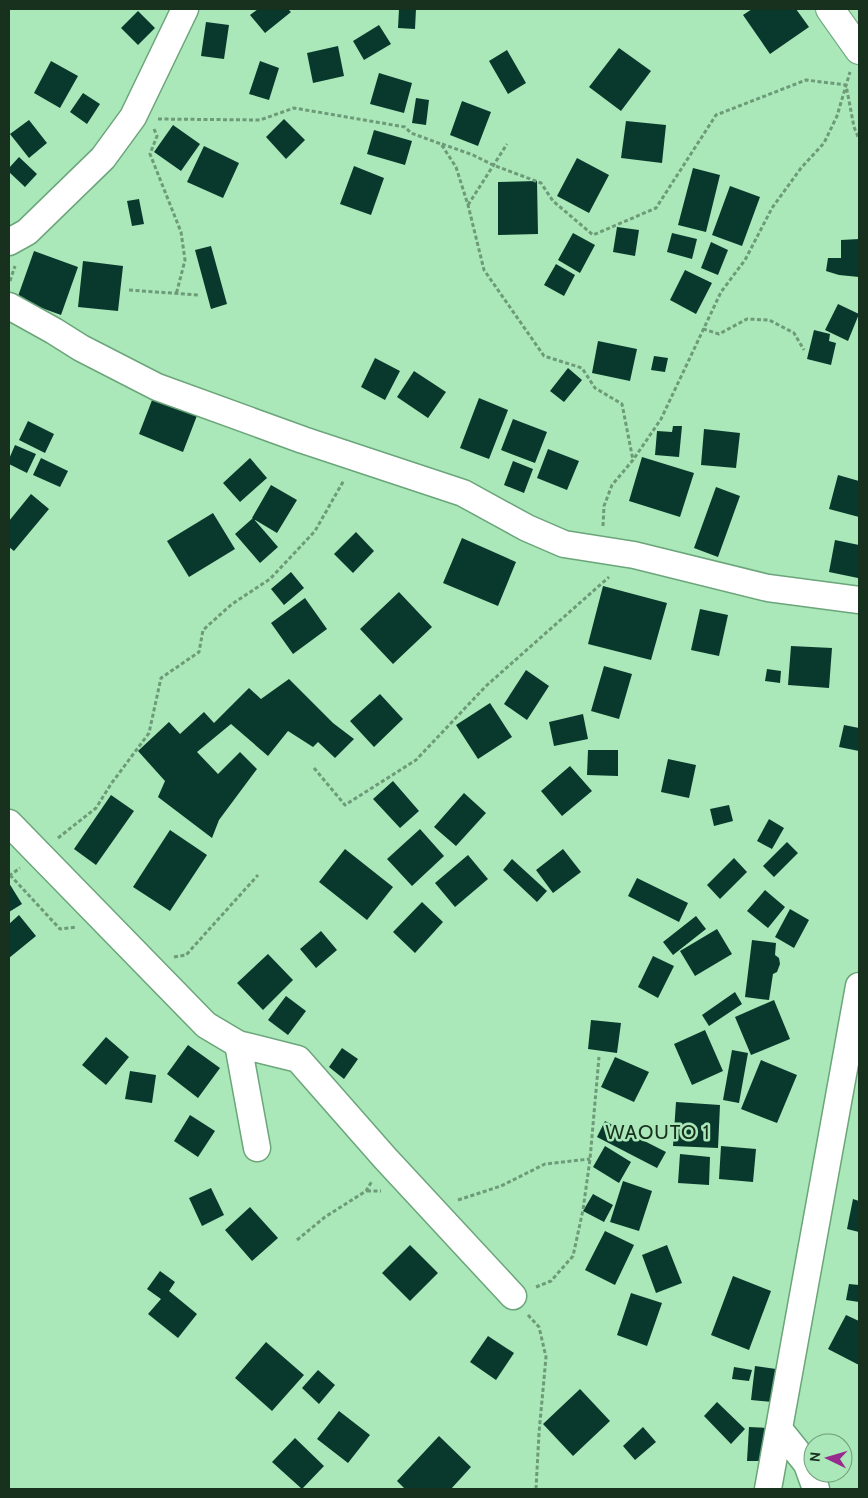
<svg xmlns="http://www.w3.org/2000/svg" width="868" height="1498" font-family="Cabin,sans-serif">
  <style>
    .building { fill: #09392d }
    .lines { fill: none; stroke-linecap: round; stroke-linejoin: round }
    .minor-casing { stroke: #6ba57a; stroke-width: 29 }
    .major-casing { stroke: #6ba57a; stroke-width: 30 }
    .path { stroke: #6d9b78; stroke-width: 3; stroke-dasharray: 4 2.5; stroke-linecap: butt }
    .minor { stroke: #fff; stroke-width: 26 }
    .major { stroke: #fff; stroke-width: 28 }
    .labels { text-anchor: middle; stroke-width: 5; stroke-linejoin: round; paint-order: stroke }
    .neighbourhood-label { font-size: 20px; letter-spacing: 1px; fill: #18301e; stroke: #aae7b9 }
  </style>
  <rect width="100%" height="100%" fill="#aae7b9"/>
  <!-- building -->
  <path class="building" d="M258,9H288L291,12L265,33L250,15Z
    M399,9H416L415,29L398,28Z
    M752,9H796L809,27L770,54L743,15Z
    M138,11L155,28L138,45L121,28Z
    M206,22L229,25L224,59L201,56Z
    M379,25L391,44L364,60L353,41Z
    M338,46L344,76L313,83L307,53Z
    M619,48L651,71L621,111L589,87Z
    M507,50L526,83L508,94L489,61Z
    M51,61L78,76L60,108L34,93Z
    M260,61L279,68L269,100L249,94Z
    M379,73L412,83L404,113L370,104Z
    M83,93L100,104L87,124L70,112Z
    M416,98L429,100L426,125L412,123Z
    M462,101L491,112L478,146L450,135Z
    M284,119L305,140L286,159L266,137Z
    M29,120L47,143L29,158L10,134Z
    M626,121L666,125L662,163L621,158Z
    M173,125L200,144L181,171L154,152Z
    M374,130L412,141L405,165L367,154Z
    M204,146L239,163L223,198L187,182Z
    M19,157L37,174L25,187L9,172V168Z
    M577,158L609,175L589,213L557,196Z
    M354,166L384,178L371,215L340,204Z
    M693,168L720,175L706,232L678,225Z
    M537,181L538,234L498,235V182Z
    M730,186L760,197L742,246L712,235Z
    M139,199L144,224L132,226L127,201Z
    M617,227L639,230L635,256L613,252Z
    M573,233L595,245L580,273L558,260Z
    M672,233L697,239L692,259L667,252Z
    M859,239V277L839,275L826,271L828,258H841V240Z
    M711,242L728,250L718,275L701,268Z
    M211,246L227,304L211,309L195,250Z
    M34,251L78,267L61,315L17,299Z
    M83,261L123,266L118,311L78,307Z
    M556,264L575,275L564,296L544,285Z
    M685,270L712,283L696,314L670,300Z
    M838,304L859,314L848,341L825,330Z
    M814,330L830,334L829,341L836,343L831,365L807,359Z
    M598,341L637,349L630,381L592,373Z
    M654,356L668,358L665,372L651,370Z
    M375,358L400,371L385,400L361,387Z
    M568,368L582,380L564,402L550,391Z
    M414,371L446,392L428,418L397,397Z
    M154,395L198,413L183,452L139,434Z
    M479,398L508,410L489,459L460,448Z
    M513,419L547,432L535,463L501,450Z
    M28,421L54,434L45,453L19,440Z
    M673,426H682L679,457L655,455L657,431L672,432Z
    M704,429L740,433L736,468L701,465Z
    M15,445L36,454L27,473L9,464V459Z
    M548,449L579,461L567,490L537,478Z
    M642,457L694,473L680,517L629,501Z
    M41,458L68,471L60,487L33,475Z
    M250,458L267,478L240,502L223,483Z
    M513,461L533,469L524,493L504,485Z
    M838,475L859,481V517L829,509Z
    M271,485L297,500L277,533L252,518Z
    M716,487L740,496L718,557L694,548Z
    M31,494L49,509L14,551L9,547V521Z
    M213,513L235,549L189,577L167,541Z
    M253,518L278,547L260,563L235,534Z
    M356,532L374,551L353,573L334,554Z
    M462,538L516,562L498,606L443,583Z
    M835,540L859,545L858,578L829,572Z
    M291,572L304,588L284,605L271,589Z
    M603,586L667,603L651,660L588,644Z
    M399,592L432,627L393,664L360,629Z
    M305,598L327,629L293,654L271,623Z
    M700,609L728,615L719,656L691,650Z
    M791,646L832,648L829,688L788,685Z
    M604,666L632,674L619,719L591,711Z
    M767,669L781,671L780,683L765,681Z
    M526,670L549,686L527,720L504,704Z
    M289,679L333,723L354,739L335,758L318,742L313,747L288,731L268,756L231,724L197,752L218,774L240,752L257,769L219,820L212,838L158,797L165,781L138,751L169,722L180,734L204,712L214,723L249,688L261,699Z
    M380,694L403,719L374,747L350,721Z
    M490,703L512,737L478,759L456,725Z
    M583,714L588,739L554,746L549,722Z
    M844,725L859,728V751L839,747Z
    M588,750H618V776L587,775Z
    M668,759L696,765L689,798L661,792Z
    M570,766L592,791L562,816L541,791Z
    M393,781L419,811L400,828L373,799Z
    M464,793L486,813L456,846L434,827Z
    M111,795L134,811L96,865L74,849Z
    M729,805L733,821L714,826L710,809Z
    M769,819L784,828L772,849L757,841Z
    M420,829L444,856L412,886L387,859Z
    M170,830L207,855L170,911L133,887Z
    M787,842L798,853L774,877L763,866Z
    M345,849L393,887L367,920L319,882Z
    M563,849L581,872L553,893L536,870Z
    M468,855L488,879L455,907L435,883Z
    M734,858L747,872L720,899L707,885Z
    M512,859L547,891L537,902L503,870Z
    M637,878L688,903L679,922L628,896Z
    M9,883L22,904L9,912Z
    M765,890L785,907L768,928L747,911Z
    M422,902L443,922L415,953L393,932Z
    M790,909L809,920L794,948L775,937Z
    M19,915L36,936L9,958V924Z
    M696,916L706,929L673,955L663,942Z
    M717,929L732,954L695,976L680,951Z
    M321,931L337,950L316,968L300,949Z
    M752,940L776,943L775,955L779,958L780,964L777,972L773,974L769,1000L745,997Z
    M268,954L293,980L263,1010L237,983Z
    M653,956L674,966L658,998L638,987Z
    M735,992L742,1004L709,1026L702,1015Z
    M286,996L306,1011L288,1035L268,1020Z
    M774,1000L790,1039L751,1055L735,1017Z
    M591,1020L621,1023L617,1053L588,1049Z
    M705,1030L723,1071L692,1085L674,1044Z
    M106,1037L129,1057L106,1085L82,1065Z
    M188,1045L220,1068L198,1098L167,1074Z
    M342,1048L358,1059L344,1079L329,1067Z
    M732,1050L748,1053L739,1103L723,1100Z
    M615,1057L649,1072L634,1102L601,1087Z
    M761,1060L797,1075L777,1123L741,1109Z
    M130,1071L156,1075L152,1103L125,1099Z
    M676,1102L720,1105L718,1148L673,1146Z
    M190,1115L215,1131L198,1157L174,1141Z
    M605,1121L666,1152L657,1168L597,1137Z
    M605,1146L631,1162L619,1183L593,1167Z
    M721,1146L756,1149L753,1182L719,1179Z
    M680,1154L710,1157L709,1185L678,1183Z
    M623,1181L652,1191L639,1231L610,1222Z
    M211,1188L224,1215L202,1226L189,1198Z
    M593,1194L613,1205L604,1222L583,1211Z
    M853,1199L859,1201V1232L847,1229Z
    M250,1207L278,1238L252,1261L225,1230Z
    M605,1231L634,1245L615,1285L585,1270Z
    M410,1245L438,1273L410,1301L382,1273Z
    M667,1245L682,1283L656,1293L642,1255Z
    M160,1271L175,1282L169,1291L197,1314L178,1338L148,1314L161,1299L147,1289Z
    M733,1276L771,1291L749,1350L711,1335Z
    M849,1284L859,1285V1302L846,1300Z
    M631,1293L662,1303L647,1346L617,1335Z
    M846,1315L859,1321V1365L828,1349Z
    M488,1336L514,1353L496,1380L470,1362Z
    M266,1342L304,1375L272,1411L235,1378Z
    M755,1366L776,1369L772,1402L751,1400Z
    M734,1367L752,1370L749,1381L732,1379Z
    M318,1370L335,1385L319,1404L302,1388Z
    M580,1389L610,1421L573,1456L543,1424Z
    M717,1402L745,1429L731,1444L704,1416Z
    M339,1411L370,1435L348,1463L317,1439Z
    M643,1427L656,1442L635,1460L623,1446Z
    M749,1427L768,1428L766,1461H747Z
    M439,1436L471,1467L451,1489H405L397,1481Z
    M295,1438L324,1466L302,1489L272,1462Z"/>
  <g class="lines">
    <!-- minor casing -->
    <g class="minor-casing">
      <path id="minor" d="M9,242L27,232L103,158L133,117L185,9
        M9,306L54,331L81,348L157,387L303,440L463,493L527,528L564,544L634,555L768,588L859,600
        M9,823L206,1025L238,1044L298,1059L385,1158L513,1296
        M238,1044L257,1148
        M779,1429L807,1464L816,1489
        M768,1489L859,986"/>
    </g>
    <!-- major casing -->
    <g class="major-casing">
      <path id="major" d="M830,9L859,50"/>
    </g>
    <!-- path -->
    <path class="path" d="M158,119L260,120L294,108L405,127L411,133L441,144L456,167L468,205L484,270L544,356L582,368L595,388L622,404L633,460
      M154,129L157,136L150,154L181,232L185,260L176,295
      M442,144L473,155L493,165L541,183L553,201L593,235L656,208L716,115L806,80L846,85L854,127L859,139
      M468,205L507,144
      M10,281L15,266
      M129,290L198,295
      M703,329L719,334L747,319L769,320L794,333L804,350
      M603,526L604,506L612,485L633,460L661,419L721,292L745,260L772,208L801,168L824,143L837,116L850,72
      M314,768L345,805L416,760L486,686L609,577
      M58,838L96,808L111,784L149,733L161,678L199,652L203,630L232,604L270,579L315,531L344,480
      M10,875L60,929L76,927
      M9,876L20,868
      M174,957L186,955L258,875
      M367,1191H381
      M458,1200L501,1186L545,1164L590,1159
      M297,1240L325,1217L366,1191L372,1181
      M536,1287L551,1281L573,1256L583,1210L590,1159L599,1057
      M528,1315L539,1327L546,1357L539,1433L536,1489"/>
    <!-- minor -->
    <use href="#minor" class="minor"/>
    <!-- major -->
    <use href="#major" class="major"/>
  </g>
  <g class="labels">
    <!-- neighbourhood labels -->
    <g class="neighbourhood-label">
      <text x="658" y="1139">WAOUTO 1</text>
    </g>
  </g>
  <!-- border -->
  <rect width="868" height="1498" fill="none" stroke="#18301e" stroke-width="20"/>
  <!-- north arrow -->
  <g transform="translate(828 1458) rotate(275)"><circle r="24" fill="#aae7b9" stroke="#709e7b"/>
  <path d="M0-4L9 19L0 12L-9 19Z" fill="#972b8d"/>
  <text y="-8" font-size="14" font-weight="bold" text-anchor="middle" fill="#18301e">N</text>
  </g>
</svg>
